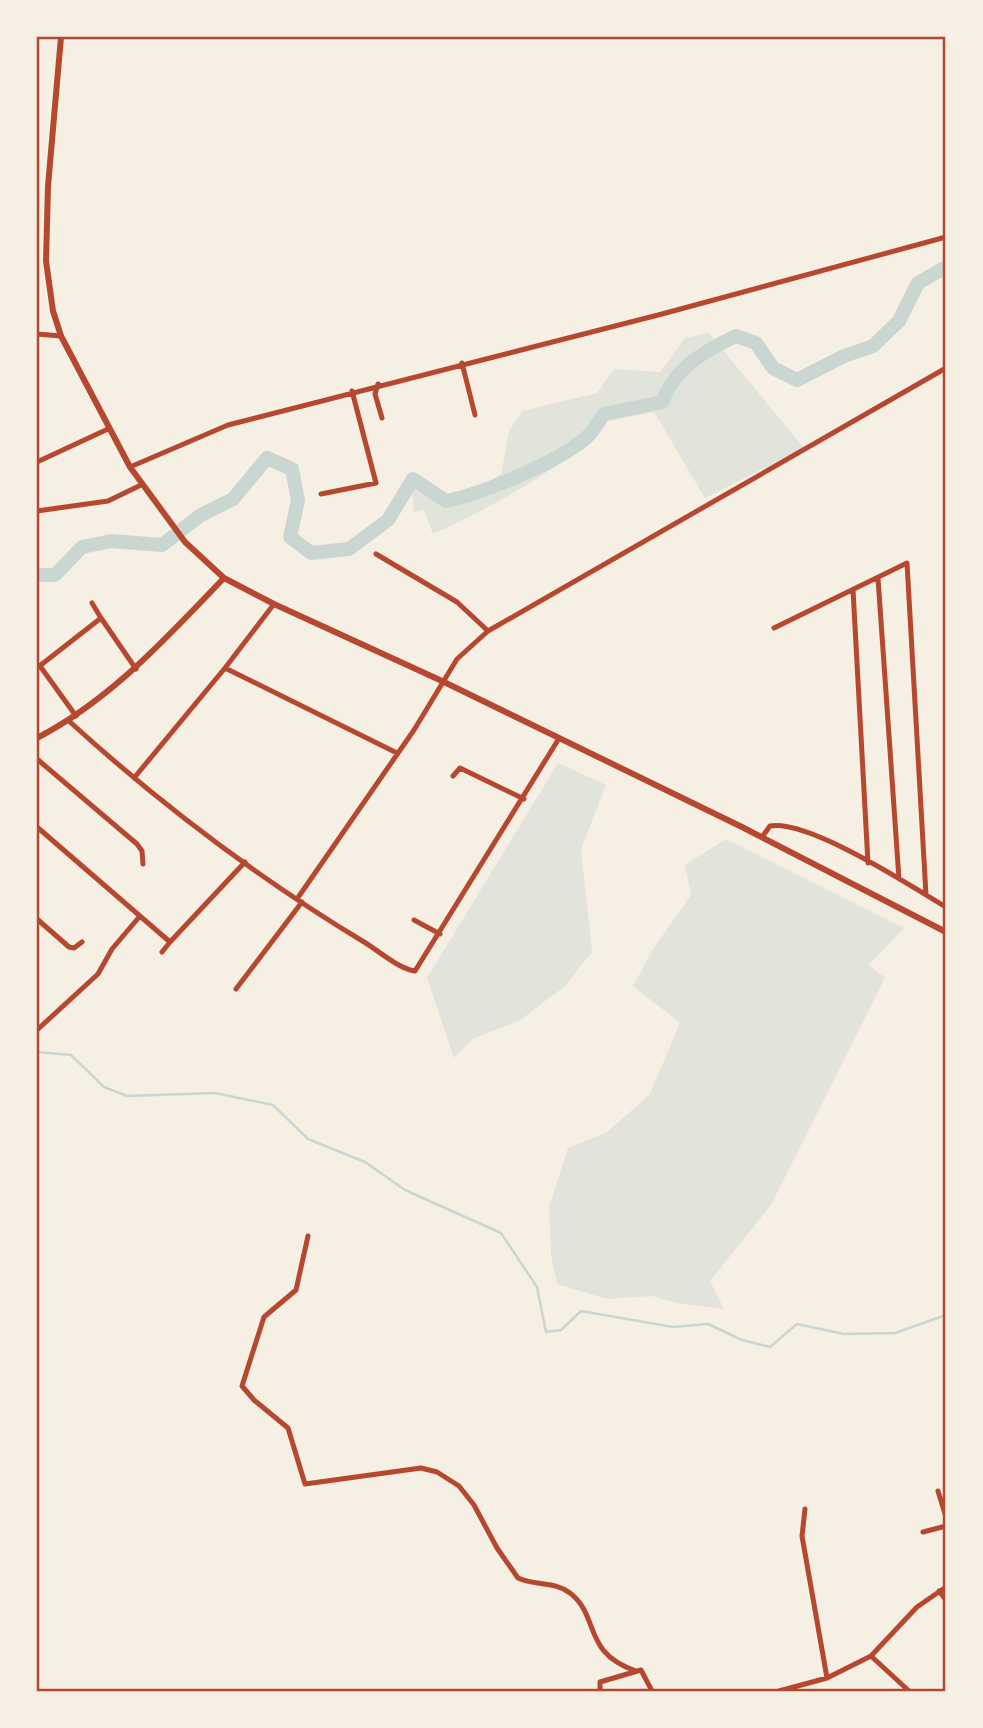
<svg xmlns="http://www.w3.org/2000/svg" width="983" height="1728" font-family="Merriweather,serif">
  <style>
    .green { fill: #e2e4dc }
    .lines { fill: none; stroke-linecap: round; stroke-linejoin: round }
    .stream { stroke: #c9d6d2; stroke-width: 2.5 }
    .river { stroke: #c9d6d2; stroke-width: 14 }
    .minor { stroke: #b5482f; stroke-width: 5 }
    .tertiary { stroke: #b5482f; stroke-width: 6 }
    .neatline { fill: none; stroke: #b5482f; stroke-width: 2.5 }
  </style>
  <rect width="100%" height="100%" fill="#f6efe4"/>
  <!-- green -->
  <path class="green" d="M709,333L804,448L705,498L654,412L605,422C576,463 480,513 433,534L424,510L414,512L411,476L446,498L466,495L501,474L509,431L522,411L597,393L614,369L660,372L685,338Z
    M558,763L606,785L581,849L592,952L565,986L519,1021L474,1038L454,1058L427,978Z
    M726,839L904,928L869,965L885,978L771,1205L710,1281L724,1309L676,1303L652,1296L607,1299L557,1284L551,1255L549,1207L568,1148L607,1132L650,1094L680,1023L633,986L655,946L691,895L685,865Z"/>
  <g class="lines">
    <!-- stream -->
    <path class="stream" d="M37,1052L71,1055L104,1087L127,1096L215,1093L273,1105L308,1139L365,1162L405,1190L501,1233L537,1287L546,1332L561,1330L581,1311L673,1327L708,1324L742,1340L770,1347L797,1324L844,1334L895,1333L946,1315"/>
    <!-- river -->
    <path class="river" d="M37,575H55L82,547L111,541L162,545L201,515L233,499L267,458L292,469L298,500L290,537L311,553L349,549L388,520L413,479L446,501C482,494 561,461 588,436C594,430 599,421 604,414L662,402C675,368 704,351 736,336L756,343L773,368L797,380L844,356L873,346L899,321L918,283L946,267"/>
    <!-- minor -->
    <path class="minor" d="M37,334L61,336
      M462,363L475,415
      M378,384L375,394L382,418
      M37,462L108,429
      M130,467L228,425L662,314L946,237
      M321,494L376,483L352,391
      M37,511L108,501L141,485
      M376,554L457,602L488,631
      M878,578L899,879
      M853,590L868,863
      M92,603L101,618
      M774,628L907,563L926,895
      M40,666L76,716
      M37,668L101,618L136,669
      M225,668L397,753
      M69,721C160,804 260,879 364,942C379,951 399,969 415,971L558,740
      M37,759L137,844L142,851L143,864
      M453,776L460,768L524,799
      M134,778L225,668L274,604
      M37,827L170,942L245,862
      M762,837L770,826C810,820 909,885 946,907
      M297,899L414,730L457,659L488,631L946,368
      M37,919L69,947L74,948L82,942
      M414,920L440,934
      M162,952L170,942
      M236,989L302,902
      M37,1030L98,974L112,949L140,916
      M308,1236L296,1290L264,1317L242,1386L254,1400L288,1428L305,1484L421,1468L437,1472L459,1486L474,1505L497,1548L518,1578C535,1586 554,1581 570,1593C600,1616 582,1653 636,1671
      M938,1491L946,1517
      M805,1509L802,1536L827,1678
      M923,1532L946,1526
      M939,1591L946,1600
      M871,1656L909,1691
      M600,1691V1682L641,1670L652,1691
      M779,1691L827,1678L871,1656L917,1607L946,1587"/>
    <!-- tertiary -->
    <path class="tertiary" d="M61,37L48,186L46,261L53,311L61,336L130,467L185,542L224,578L274,604L442,681L742,827L946,932
      M37,738C112,699 166,638 224,578"/>
  </g>
  <!-- border -->
  <rect width="983" height="1728" fill="none" stroke="#f6efe4" stroke-width="77"/>
  <rect x="38" y="38" width="906" height="1652" class="neatline"/>
</svg>
